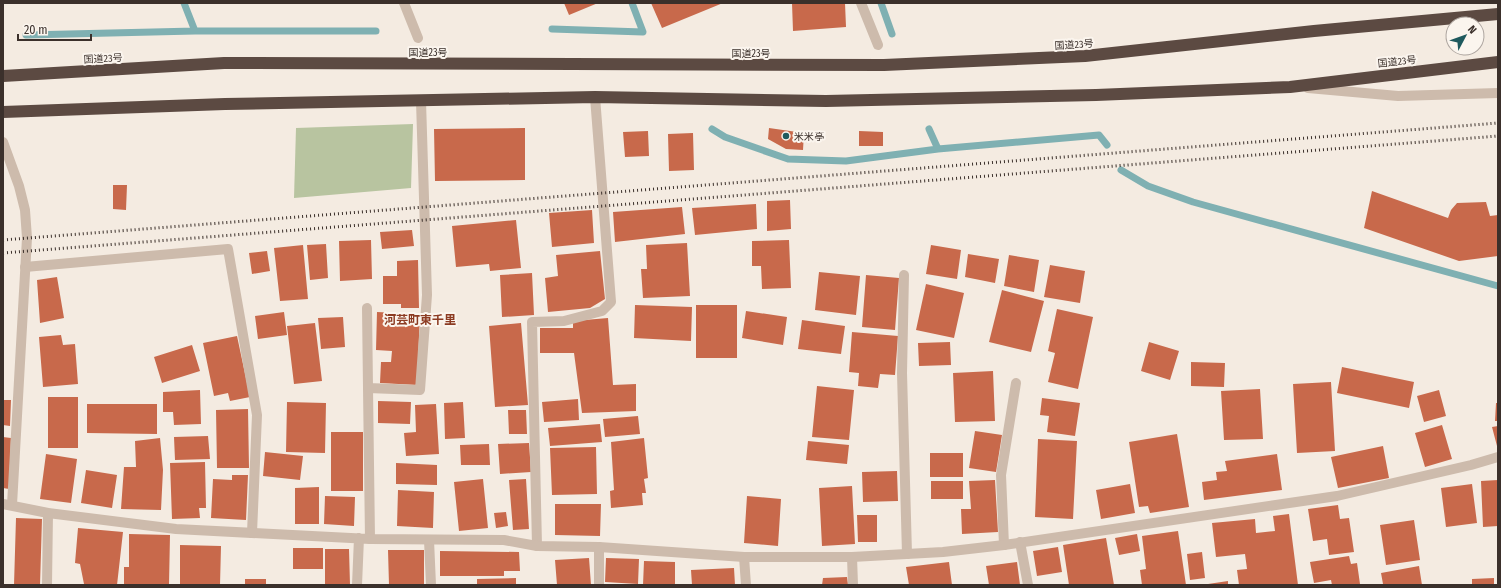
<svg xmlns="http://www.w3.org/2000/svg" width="1501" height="588" font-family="'Fira Sans Condensed','Noto Sans JP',sans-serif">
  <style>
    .green { fill: #b8c4a0 }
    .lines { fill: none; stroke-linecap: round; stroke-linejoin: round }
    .stream { stroke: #7fb0b2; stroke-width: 7 }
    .building { fill: #c8694b }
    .lane { stroke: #cdbbac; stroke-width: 10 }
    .street { stroke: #cdbbac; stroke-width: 10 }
    .highway { stroke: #5c4a42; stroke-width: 12 }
    .rail { stroke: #3b302b; stroke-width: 3; stroke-dasharray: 1 3; stroke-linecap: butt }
    .poi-dot { fill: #1f5a5e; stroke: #fbf5ee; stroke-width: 1.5 }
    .labels { text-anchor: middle; stroke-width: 4; stroke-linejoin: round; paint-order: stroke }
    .street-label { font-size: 10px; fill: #3b302b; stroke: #fbf5ee }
    .poi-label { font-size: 10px; fill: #3b302b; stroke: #fbf5ee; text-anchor: start }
    .quarter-label { font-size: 12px; font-weight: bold; fill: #8c3b22; stroke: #fbf5ee }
  </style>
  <rect width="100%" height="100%" fill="#f4ebe1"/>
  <!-- green -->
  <path class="green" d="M413,124L411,188L294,198L296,128Z"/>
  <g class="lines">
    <!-- stream -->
    <path class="stream" d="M184,3L195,31
      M881,3L892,34
      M552,29L643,32L632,3
      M26,35L195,31H376
      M712,129L725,137L788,159L846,161L938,149
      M929,129L938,149L1099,135L1107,145
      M1121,170L1148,186L1193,202L1498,286"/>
  </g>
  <!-- building -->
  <path class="building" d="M564,3H598L569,15Z
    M651,3H723L662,28Z
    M792,3H845L846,27L793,31Z
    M525,128V180L435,181L434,129Z
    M769,128L804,133L803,150L786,149L768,139Z
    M648,131L649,156L625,157L623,132Z
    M859,131L883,132V146H859Z
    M693,133L694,170L669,171L668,134Z
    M113,185H127L126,210L113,209Z
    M1372,191L1448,218L1451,210L1457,203L1486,202L1490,216L1498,215V256L1459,261L1364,228Z
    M790,200L791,229L767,231V201Z
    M756,204L757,229L695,235L692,208Z
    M682,207L685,234L615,242L613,212Z
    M592,210L594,243L552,247L549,213Z
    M516,220L521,268L490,271L489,264L456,267L452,226Z
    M412,230L414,246L382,249L380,232Z
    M371,240L372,279L340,281L339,241Z
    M789,240L791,288L762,289L761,266H752V241Z
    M687,243L690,296L643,298L641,269H647L646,245Z
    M326,244L328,278L310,280L307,245Z
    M303,245L308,299L280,301L274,248Z
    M931,245L961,250L957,279L926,274Z
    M267,251L270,271L252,274L249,253Z
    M600,251L605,299L590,308L548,312L545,278L558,276L556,255Z
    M968,254L999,259L995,283L965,277Z
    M1009,255L1039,260L1034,292L1004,286Z
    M418,260L419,308H401V304H383V276H397V261Z
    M1050,265L1085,271L1080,303L1044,297Z
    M819,272L860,276L856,315L815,310Z
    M532,273L534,315L502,317L500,275Z
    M866,275L899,278L895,330L862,327Z
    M57,277L64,318L40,323L37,280Z
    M926,284L964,293L954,338L916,330Z
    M1002,290L1044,301L1031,352L989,342Z
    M635,305L692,307L691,341L634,338Z
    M696,305H737V358H696Z
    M1057,309L1093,317L1078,389L1048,382L1055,353L1048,351Z
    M746,311L787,317L783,345L742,338Z
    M284,312L287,335L258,339L255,316Z
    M377,312L420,314L417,385L380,383L381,362H391L392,351L376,350Z
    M343,317L345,347L321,349L318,318Z
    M608,318L613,385L636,384V411L582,413L574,353H540V328H573V321Z
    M802,320L845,326L841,354L798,349Z
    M315,323L322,381L294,384L287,326Z
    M521,323L528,405L495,407L489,326Z
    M852,332L898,336L895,375L880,374L878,388L858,386L859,373L849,372Z
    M61,335L63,345L75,344L78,384L43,387L39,337Z
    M237,336L250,397L230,401L228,393L214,396L203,343Z
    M950,342L951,365L919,366L918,343Z
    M1149,342L1179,351L1170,380L1141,371Z
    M192,345L200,371L162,383L154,357Z
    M1191,362L1225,363L1224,387L1191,386Z
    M1342,367L1414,382L1409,408L1337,393Z
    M993,371L995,421L955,422L953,373Z
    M1331,382L1335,451L1297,453L1293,384Z
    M817,386L854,390L849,440L812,437Z
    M1260,389L1263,439L1224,440L1221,391Z
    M200,390L201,424L174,425L173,412H163V392Z
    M1439,390L1446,416L1424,422L1417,396Z
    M48,397H78V448H48Z
    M1042,398L1080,403L1075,436L1047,432L1049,416L1040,415Z
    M578,399L579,420L544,422L542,402Z
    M3,400H11L10,426L3,425Z
    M378,401L411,402L410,424L378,423Z
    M287,402L326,403L325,453L286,452Z
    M463,402L465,438L445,439L444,403Z
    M1496,403H1498V421H1495Z
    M87,404H157V434L87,433Z
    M436,404L439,454L406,456L404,433L416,432L415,405Z
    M248,409L249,468H217L216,410Z
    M508,410H526L527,434H509Z
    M638,416L640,434L605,437L603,419Z
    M600,424L602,442L550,446L548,428Z
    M1442,425L1452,459L1425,467L1415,433Z
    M1498,426V446H1497L1492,427Z
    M975,431L1002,435L996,472L969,468Z
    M331,432H363V491H331Z
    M1177,434L1189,507L1150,513L1148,506L1139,507L1129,442Z
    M208,436L210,459L175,460L174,437Z
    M3,437L11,438L9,489L3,488Z
    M160,438L163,470L161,510L121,509L124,467H136L135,441Z
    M644,438L648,478L644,479L646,493H642L643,505L611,508L610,491L614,490L611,442Z
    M1038,439L1077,441L1073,519L1035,517Z
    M808,441L849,445L847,464L806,460Z
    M529,443L531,472L500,474L498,444Z
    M489,444L490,465H461L460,445Z
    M1383,446L1389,478L1338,488L1331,457Z
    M596,447L597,494L552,495L550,448Z
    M265,452L303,456L300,480L263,476Z
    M930,453H963V477H930Z
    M46,454L77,459L71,503L40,499Z
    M1277,454L1282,490L1204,500L1202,482L1217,480L1216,472L1227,471L1225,461Z
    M205,462L206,508H199L200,518L172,519L170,463Z
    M396,463L437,465V485L396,484Z
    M86,470L117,475L112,508L81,503Z
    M897,471L898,501L863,502L862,472Z
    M232,475H248L246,520L211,518L213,479L232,480Z
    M483,479L488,528L459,531L454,482Z
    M526,479L529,529L513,530L509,480Z
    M995,480L998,532L962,534L961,509H971L969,481Z
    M1498,480V526L1483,527L1481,481Z
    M931,481H963V499H931Z
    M1130,484L1135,513L1101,519L1096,490Z
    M1472,484L1477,523L1446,527L1441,488Z
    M852,486L855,544L822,546L819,488Z
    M319,487V524H295V488Z
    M398,490L434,492L433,528L397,526Z
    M325,496L355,497L354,526L324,524Z
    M747,496L781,499L778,546L744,543Z
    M555,504H601L600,536L555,535Z
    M1338,505L1340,519L1349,518L1354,552L1329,555L1327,539L1313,541L1308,509Z
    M506,512L508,526L496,528L494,513Z
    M1289,514L1298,585H1239L1237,570L1247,569L1245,554L1216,557L1212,523L1255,519L1256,533L1275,531L1273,516Z
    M857,515H877V542H858Z
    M16,518L42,519L40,585H14Z
    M1414,520L1420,560L1386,565L1380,525Z
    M78,528L123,532L117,585L84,584L80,564L75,563Z
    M1178,531L1186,585H1142L1140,570L1146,569L1142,536Z
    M129,534L170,535L169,585H124V567H129Z
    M1137,534L1140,551L1119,555L1115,538Z
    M1106,538L1114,585H1069L1063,545Z
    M180,545L221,546L220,585H180Z
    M1058,547L1062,572L1037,576L1033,551Z
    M293,548H323V569H293Z
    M325,549H349L350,585H325Z
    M388,550H424V585H389Z
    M440,551L519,552L520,571H504V576H440Z
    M1202,552L1205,578L1190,580L1187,554Z
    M1349,556L1351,564L1357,563L1360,584L1332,585L1331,580L1314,583L1310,562Z
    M589,558L591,585H557L555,560Z
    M606,558L639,559L638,584L605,582Z
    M644,561L675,562V585H643Z
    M949,562L952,585H909L906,567Z
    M1017,562L1020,585H989L986,566Z
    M1419,566L1422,585H1379L1383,584L1381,573Z
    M734,568L735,585H692L691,570Z
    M847,577L848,585H822L823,578Z
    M516,578V585H477V579Z
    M1494,578V585H1472V579Z
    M245,579H266V585H245Z
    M1228,581V585H1208V584Z"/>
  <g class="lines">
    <!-- lane -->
    <path class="lane" d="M404,3L418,38
      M25,267L228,249L257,415L252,533
      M904,275L902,373L907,554
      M367,308L368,388
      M370,539L368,388L420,390L427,295L421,101
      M429,540L431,585
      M1020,542L1028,585
      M1004,545L1001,475L1016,383
      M537,546L532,322L564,321L602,311L611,302L595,97
      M744,557L746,585
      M852,557L853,585
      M47,585L48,513
      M599,585V547"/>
    <!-- street -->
    <path class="street" d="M861,3L878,45
      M1308,88L1398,96L1498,93
      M3,142L19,186L25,210L27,238L12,505
      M3,504L48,513L176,529L370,539L504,540L537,546L599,547L744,557H852L943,552L1004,545L1337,496L1471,465L1498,457
      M357,585L359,538"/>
    <!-- highway -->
    <path class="highway" d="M3,76L224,63L884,65L1085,56L1314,31L1498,14
      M3,112L225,104L595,97L826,101L1096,95L1290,87L1498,62"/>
    <!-- rail -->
    <path class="rail" d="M3,240L1498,123
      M3,253L1498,136"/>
  </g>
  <!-- markers -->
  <circle class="poi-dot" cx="786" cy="136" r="4"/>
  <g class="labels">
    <!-- street labels -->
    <g class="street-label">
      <text transform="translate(1074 44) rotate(-4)" y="4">国道23号</text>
      <text x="428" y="56">国道23号</text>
      <text x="751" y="57">国道23号</text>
      <text transform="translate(103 58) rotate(-3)" y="4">国道23号</text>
      <text transform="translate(1397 61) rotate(-6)" y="4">国道23号</text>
    </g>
    <!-- poi labels -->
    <g class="poi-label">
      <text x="794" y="140">米米亭</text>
    </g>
    <!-- quarter labels -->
    <g class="quarter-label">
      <text x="420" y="324">河芸町東千里</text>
    </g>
  </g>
  <!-- border -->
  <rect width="1501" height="588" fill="none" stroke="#3b302b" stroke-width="8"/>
  <!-- north arrow -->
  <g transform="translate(1465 36) rotate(49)"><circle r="19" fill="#fbf5ee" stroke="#aea6a0"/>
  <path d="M0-3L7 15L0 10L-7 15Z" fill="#1f5a5e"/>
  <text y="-6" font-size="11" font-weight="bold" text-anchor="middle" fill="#3b302b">N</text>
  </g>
  <!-- scale -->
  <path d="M18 34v6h73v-6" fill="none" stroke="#3b302b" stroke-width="2"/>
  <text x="24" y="34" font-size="12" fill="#3b302b" stroke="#fbf5ee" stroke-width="3" paint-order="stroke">20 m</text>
</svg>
